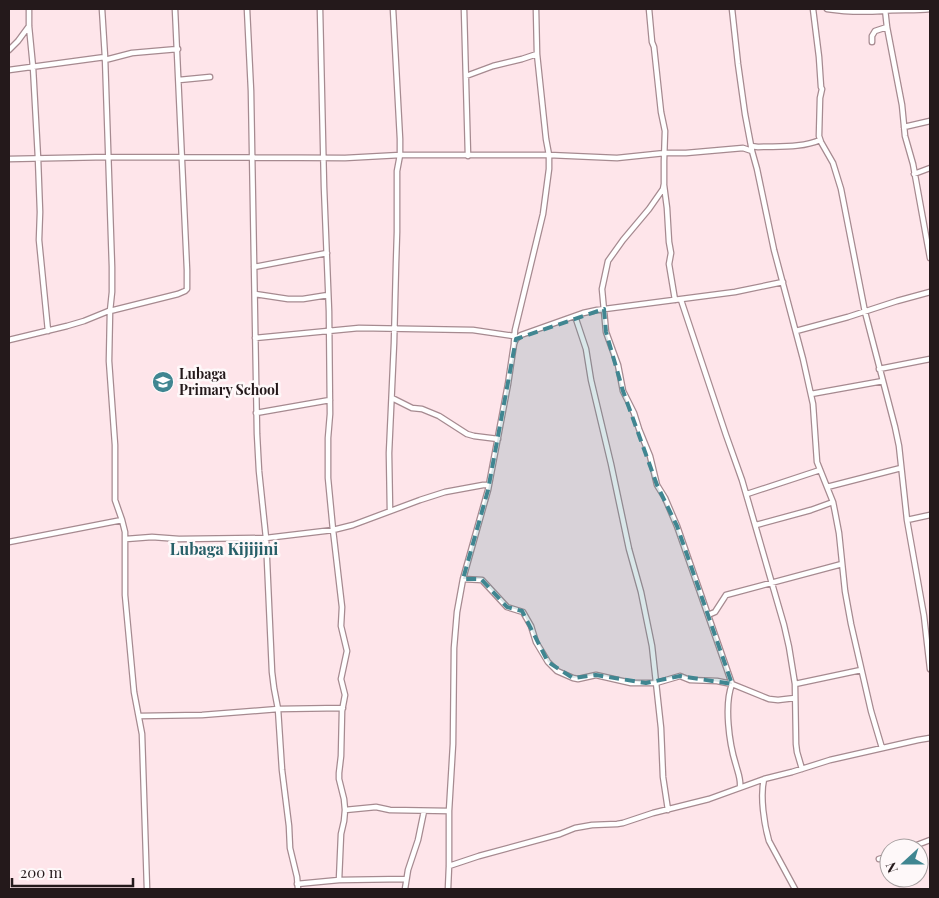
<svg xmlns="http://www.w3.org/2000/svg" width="939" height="898" font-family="'Playfair Display',serif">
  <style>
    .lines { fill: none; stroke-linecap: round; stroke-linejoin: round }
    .minor-casing { stroke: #a68a90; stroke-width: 7 }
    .minor { stroke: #fff; stroke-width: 4.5 }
    .marked { fill: #408691; fill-opacity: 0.2; stroke: #408691; stroke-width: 4; stroke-dasharray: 10 6; stroke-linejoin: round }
    .labels { text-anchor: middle; stroke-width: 5; stroke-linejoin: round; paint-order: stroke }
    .poi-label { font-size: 14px; font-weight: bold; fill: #24191b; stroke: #fef8f9; text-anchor: start }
    .quarter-label { font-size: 16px; font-weight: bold; fill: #275f68; stroke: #fef8f9 }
  </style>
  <rect width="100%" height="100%" fill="#fee5ea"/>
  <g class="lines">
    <!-- minor casing -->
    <g class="minor-casing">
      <path id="minor" d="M29,9V26L33,67L38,158L40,212L39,240L48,331
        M102,9L105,57L112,267V292L110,311L109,361L115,445V500L122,520L125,532V595L134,692L142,734L147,889
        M247,9L251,91L257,434L259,471L266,538L272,672L274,688L278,709L282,770L289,826L290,848L297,877L298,889
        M320,9L324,187L329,311L330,414L328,438V478L333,530L342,607L341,626L347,651L341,679L345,695L342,711L341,756L339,773V779L344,799L345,810L344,821L341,834L339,880
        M464,9L468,156
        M649,9L652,42L654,47L661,112L665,131L664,161V184L663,189L649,209L623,240L608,261L602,289L606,332L618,365L623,391L634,413L639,429L650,456L657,485L665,498L677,526L732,684C724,705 729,743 736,765C738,773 741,779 740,787
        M732,9L738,64L745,114L752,151L757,169L774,250L803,359L813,404L817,462L833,502L835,512L839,533L845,591L851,624L871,711L882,748
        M813,9L819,57L821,87L822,89L820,98L819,136L821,142L833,163L841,189L865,312L895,427L899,446L907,520L924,616L930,669
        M827,9C846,12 863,12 882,11C898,9 914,11 930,9
        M885,9L887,27L902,105L905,136L913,164L930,258
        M872,42V36L875,31L887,27
        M9,50L18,41L29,26
        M105,60L132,53L178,49
        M9,70L105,57
        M466,76L493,66L522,59L537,54
        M179,80L210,77
        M904,127L930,121
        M751,146L758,147C778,146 802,148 820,140
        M9,159L108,157L345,158L400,155H549L617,158L665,153H686L743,148L752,151
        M914,174L930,168
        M664,185L667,208L669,242L671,253L669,264L675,300
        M254,267L327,253
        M255,294L288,299H303L328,295
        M681,300L726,435L742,480L784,625L789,647L795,684L796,744L797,752L802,769
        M110,311L178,294L185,291L187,289V270L175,9
        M575,316L586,349L591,380L611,464L629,549L641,592L652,646L661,728L663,777L668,810
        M796,331L848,317L897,301L930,292
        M255,338L359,328L473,330L514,336
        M9,340L67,326L84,321L111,310
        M514,343L515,330L543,214L549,169V155L546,139L537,54L536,9
        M879,369L930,359
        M811,394L883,381
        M392,398L412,408L422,409L439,416L467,434L474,436L498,439
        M256,413L330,400
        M827,487L901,468
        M747,494L820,470
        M390,511L389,453L394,343L396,264L397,232V171L400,155V139L393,9
        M907,520L930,515
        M756,525L811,510L833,502
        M126,539L152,537L179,539L266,538L333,530L353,525L420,500L445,492L483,485H489
        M9,542L122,520
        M463,579L482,580L507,607L523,612L531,626L536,642L548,662L557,671L573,678L578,679L596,675L631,683H656L680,676L690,680L717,681L732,684L769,699L778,700L795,698
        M708,615L715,612L726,595L842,564
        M795,684L861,670
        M139,716L202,715L278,709L343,708
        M764,779C760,796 764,824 769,841L795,889
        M345,810L376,807L390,810L449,811
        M909,848L930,840
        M879,859L889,856
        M449,866L479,856L560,834L575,828L592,825L617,824L623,823L653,813L709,799L764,779L792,772L830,760L918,740L930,738
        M297,884L339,880L406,879
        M405,889L408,870L418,840L424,811
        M448,889L449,866V811L453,744L454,648L457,612L463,579L488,490L508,384L514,344L516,339L521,335L583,313L597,310L735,292L783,282"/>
    </g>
    <!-- minor -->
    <use href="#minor" class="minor"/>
  </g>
  <!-- marked area -->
  <path class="marked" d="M604,309L606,332L623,391L657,485L677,526L732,684L680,676L646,683L596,675L573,678L548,662L522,611L507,607L481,579H463L488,490L516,339Z"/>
  <!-- icons -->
  <defs>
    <g id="school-disc" transform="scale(1.125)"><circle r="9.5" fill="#408691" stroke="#fef8f9"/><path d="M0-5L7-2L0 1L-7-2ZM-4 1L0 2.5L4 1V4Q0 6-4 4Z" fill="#fff"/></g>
  </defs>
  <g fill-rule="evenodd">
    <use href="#school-disc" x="163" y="382"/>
  </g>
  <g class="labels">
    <!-- poi labels -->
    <g class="poi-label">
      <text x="179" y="379">Lubaga<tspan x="179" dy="16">Primary School</tspan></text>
    </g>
    <!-- quarter labels -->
    <g class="quarter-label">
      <text x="224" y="555">Lubaga Kijijini</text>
    </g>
  </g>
  <!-- border -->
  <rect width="939" height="898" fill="none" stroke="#24191b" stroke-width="20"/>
  <!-- north arrow -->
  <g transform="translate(904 863) rotate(249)"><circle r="24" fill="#fef8f9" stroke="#a79fa0"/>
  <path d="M0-4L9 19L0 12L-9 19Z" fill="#408691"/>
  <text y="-8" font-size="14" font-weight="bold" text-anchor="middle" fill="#24191b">N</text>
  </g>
  <!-- scale -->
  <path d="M12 878v8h121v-8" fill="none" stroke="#24191b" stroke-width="2.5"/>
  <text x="20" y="878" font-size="15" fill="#24191b" stroke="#fef8f9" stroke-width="4" paint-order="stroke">200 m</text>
</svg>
